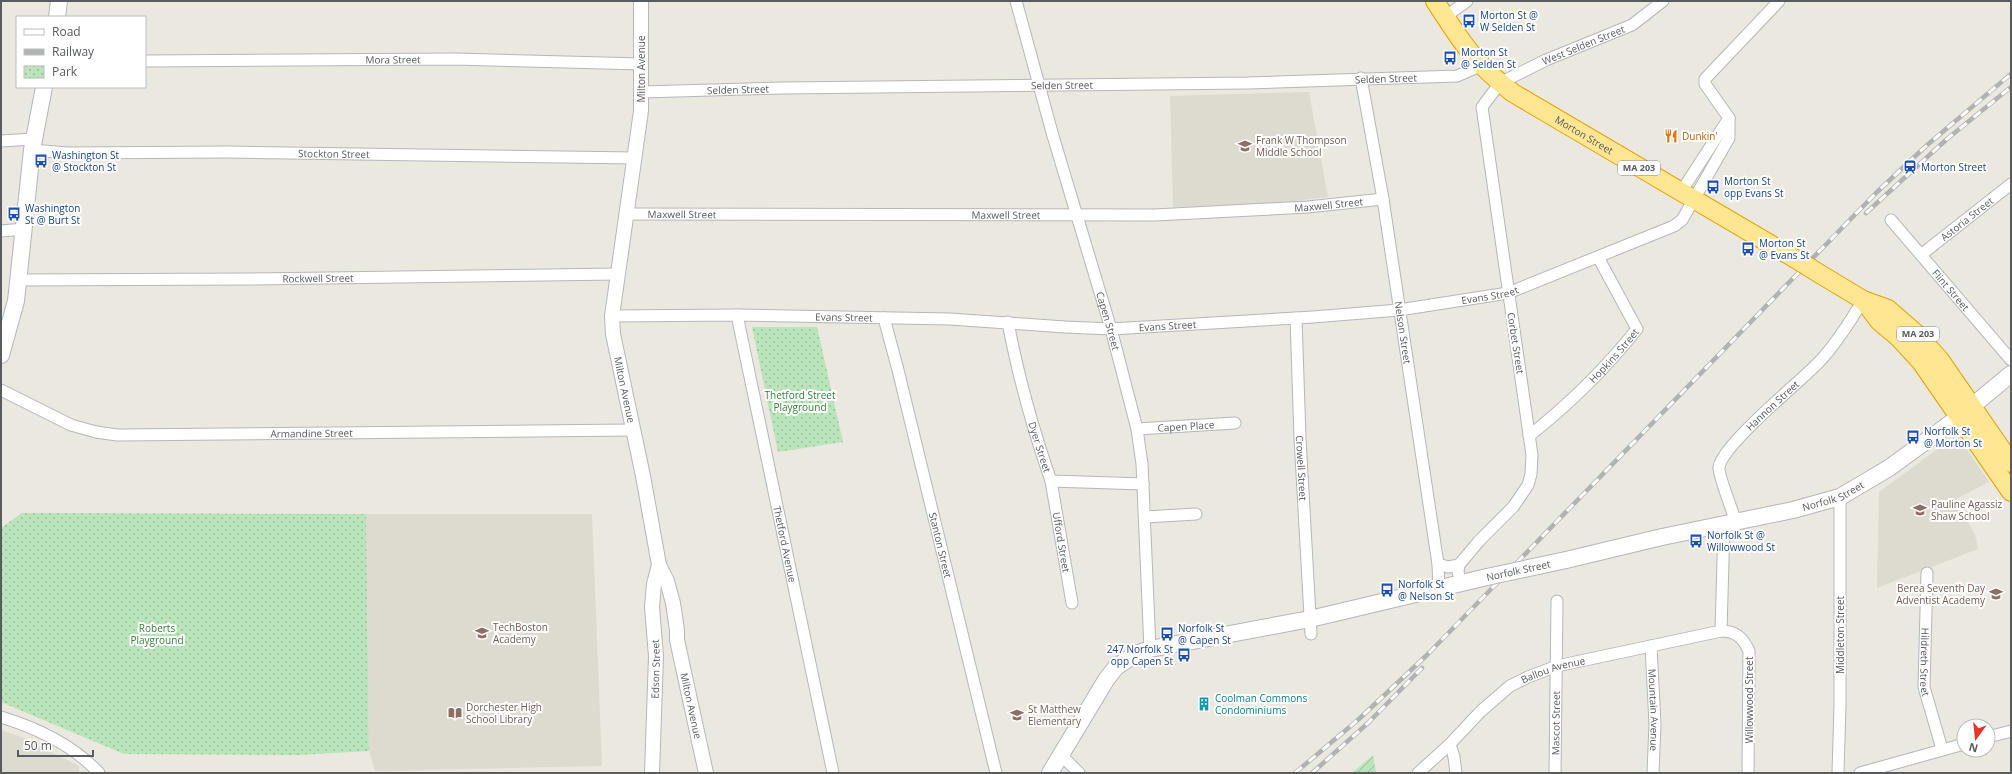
<svg xmlns="http://www.w3.org/2000/svg" width="2012" height="774" font-family="'Open Sans',sans-serif">
  <style>
    .education { fill: #dddad0 }
    .park { fill: url(#park-dots) }
    .garden { fill: url(#garden-furrows) }
    .lines { fill: none; stroke-linecap: round; stroke-linejoin: round }
    .minor-casing { stroke: #b5b7bc; stroke-width: 13 }
    .tertiary-casing { stroke: #b5b7bc; stroke-width: 16 }
    .secondary-casing { stroke: #b3b6bc; stroke-width: 18 }
    .trunk-casing { stroke: #eaa000; stroke-width: 20 }
    .minor { stroke: #fff; stroke-width: 11 }
    .tertiary { stroke: #fff; stroke-width: 14 }
    .secondary { stroke: #fff; stroke-width: 16 }
    .trunk { stroke: #fee692; stroke-width: 18 }
    .rail-casing { stroke: #b1b2b2; stroke-width: 4.5 }
    .rail { stroke: #fff; stroke-width: 3; stroke-dasharray: 9; stroke-linecap: butt }
    .secondary-bridge-casing { stroke: #b3b6bc; stroke-width: 18; stroke-linecap: butt }
    .trunk-bridge-casing { stroke: #eaa000; stroke-width: 20; stroke-linecap: butt }
    .secondary-bridge { stroke: #fff; stroke-width: 16 }
    .trunk-bridge { stroke: #fee692; stroke-width: 18 }
    .labels { text-anchor: middle; stroke-width: 4; stroke-linejoin: round; paint-order: stroke }
    .shield { fill: #fff; stroke: #8a8d90; stroke-width: 1 }
    .shield-label { font-size: 9px; font-weight: bold; fill: #585c60 }
    .transit-label { font-size: 10px; fill: #164399; stroke: #fff; text-anchor: start }
    .street-label { font-size: 10px; fill: #585c60; stroke: #fff }
    .food-label { font-size: 10px; fill: #c56008; stroke: #fff; text-anchor: start }
    .education-label { font-size: 10px; fill: #785e54; stroke: #fff; text-anchor: start }
    .park-label { font-size: 10px; fill: #348337; stroke: #fff }
    .culture-label { font-size: 10px; fill: #0d838f; stroke: #fff; text-anchor: start }
  </style>
  <defs>
    <pattern id="park-dots" width="8" height="8" patternUnits="userSpaceOnUse"><rect width="8" height="8" fill="#bae4ba"/><path d="M2 2h.1M6 6h.1" fill="none" stroke="#9abc9b" stroke-width="1.8" stroke-linecap="round"/></pattern>
    <pattern id="garden-furrows" width="10" height="10" patternUnits="userSpaceOnUse"><rect width="10" height="10" fill="#bae4ba"/><path d="M-1 1l2-2M0 10L10 0M9 11l2-2" fill="none" stroke="#9abc9b"/></pattern>
  </defs>
  <rect width="100%" height="100%" fill="#ebe8df"/>
  <!-- education -->
  <path class="education" d="M1309,92L1328,197L1269,204L1173,207L1170,96Z
    M1957,435L1989,482L1956,499L1975,535L1978,549L1877,588L1879,492Z
    M366,514H592L602,766L375,771L369,751Z
    M1,730L21,737L79,766V773H1Z"/>
  <!-- park -->
  <path class="park" d="M752,327H817L843,442L778,452Z
    M22,513L366,514L369,751L298,755L124,754L1,702V528Z"/>
  <!-- garden -->
  <path class="garden" d="M1373,755L1376,773H1352Z"/>
  <g class="lines">
    <!-- minor casing -->
    <g class="minor-casing">
      <g id="minor">
        <path id="s1" d="M1016,1L1053,136L1111,329L1137,429L1142,464L1150,649"/>
        <path d="M1445,17L1467,1"/>
        <path id="s2" d="M145,61L455,59L642,64"/>
        <path id="s3" d="M1361,78L1383,199L1438,564L1439,589"/>
        <path id="s4" d="M642,92L783,88L1248,83L1457,76L1480,66"/>
        <path d="M1,141L34,139"/>
        <path id="s5" d="M32,150L68,153L228,152L635,158"/>
        <path d="M1681,192L1729,118"/>
        <path id="s6" d="M627,214L1155,215L1308,207L1383,199"/>
        <path id="s7" d="M1891,220L2011,360"/>
        <path d="M1,231L24,229"/>
        <path id="s8" d="M1922,254L2011,184"/>
        <path id="s9" d="M18,280L248,279L618,274"/>
        <path id="s10" d="M737,315L833,773"/>
        <path id="s11" d="M612,316L737,315L950,319L1065,327L1111,329L1313,317L1399,310L1508,293L1674,226L1682,220L1729,138V118L1705,84V79L1779,1"/>
        <path id="s12" d="M884,318L898,370L996,773"/>
        <path id="s13" d="M1296,318L1300,438L1311,634"/>
        <path id="s14" d="M1008,322C1018,376 1033,429 1051,481L1143,484"/>
        <path id="s15" d="M1,390L71,425L96,432L117,435L632,430"/>
        <path id="s16" d="M1137,429L1235,423"/>
        <path id="s17" d="M1529,436C1568,405 1606,368 1637,329L1598,257"/>
        <path id="s18" d="M1051,481L1072,603"/>
        <path d="M1145,517L1196,514"/>
        <path id="s19" d="M1736,522C1733,512 1718,475 1719,467C1723,444 1800,382 1819,362C1837,343 1850,322 1863,300"/>
        <path d="M1724,525L1721,631C1736,631 1743,638 1749,651L1748,773"/>
        <path d="M1438,564L1448,567L1459,565"/>
        <path id="s20" d="M1927,573L1924,687L1942,749"/>
        <path id="s21" d="M1461,584L1458,572L1459,565L1479,541L1513,507L1528,485L1531,474L1532,455L1482,107L1500,83L1546,60L1632,25L1663,1"/>
        <path id="s22" d="M1651,646L1655,724L1653,773"/>
        <path d="M1,717C37,728 73,745 99,773"/>
        <path d="M1988,737L2011,731"/>
        <path d="M1450,744L1454,757L1456,773"/>
        <path d="M1061,755L1079,773"/>
        <path id="s23" d="M1418,773L1450,744L1481,711L1510,686L1528,677L1557,666L1721,631"/>
        <path id="s24" d="M1555,773L1557,601"/>
        <path d="M1838,773L1840,705V497"/>
        <path d="M1860,773L1964,744"/>
      </g>
    </g>
    <!-- tertiary casing -->
    <g class="tertiary-casing">
      <g id="tertiary">
        <path id="s25" d="M641,1V111L612,316L613,334L643,476L659,565L667,581L673,603L677,630V640L706,773"/>
        <path id="s26" d="M652,773L656,656L652,607L654,584L659,565"/>
      </g>
    </g>
    <!-- secondary casing -->
    <g class="secondary-casing">
      <g id="secondary">
        <path d="M57,17L59,1"/>
        <path d="M1,355L16,301L32,150L44,87"/>
        <path id="s27" d="M1566,560L1662,537L1793,510L1840,497L1889,468L1959,417L2011,374"/>
        <path d="M1050,773L1106,680L1116,667L1136,654L1150,649L1310,619L1487,577"/>
      </g>
    </g>
    <!-- trunk casing -->
    <g class="trunk-casing">
      <g id="trunk">
        <path id="s28" d="M1435,1C1460,40 1475,64 1513,93L1799,261"/>
        <path d="M1820,274L1863,300L1888,309L1919,336L1940,360L2011,463"/>
        <path d="M1863,300L1879,321L1898,337L1921,362L2011,492"/>
      </g>
    </g>
    <!-- minor -->
    <use href="#minor" class="minor"/>
    <!-- tertiary -->
    <use href="#tertiary" class="tertiary"/>
    <!-- secondary -->
    <use href="#secondary" class="secondary"/>
    <!-- trunk -->
    <use href="#trunk" class="trunk"/>
    <!-- rail casing -->
    <g class="rail-casing">
      <path id="rail" d="M1866,213L1947,139L2011,87
        M1295,773L1359,719L1427,655L1876,193L1926,146L2011,74
        M1312,773L1368,723L1422,668"/>
    </g>
    <!-- rail -->
    <use href="#rail" class="rail"/>
    <!-- secondary-bridge casing -->
    <g class="secondary-bridge-casing">
      <g id="secondary-bridge">
        <path id="s29" d="M1487,577L1566,560"/>
      </g>
    </g>
    <!-- trunk-bridge casing -->
    <g class="trunk-bridge-casing">
      <path id="trunk-bridge" d="M1799,261L1820,274"/>
    </g>
    <!-- secondary-bridge -->
    <use href="#secondary-bridge" class="secondary-bridge"/>
    <!-- trunk-bridge -->
    <use href="#trunk-bridge" class="trunk-bridge"/>
  </g>
  <!-- icons -->
  <defs>
    <g id="bus-bare" transform="scale(1.08)"><path d="M-5-6H5V4H4V6H2V4H-2V6H-4V4H-5ZM-3.5-4V0h7V-4ZM-3.5 1.2v1.5H-2V1.2ZM2 1.2v1.5H3.5V1.2Z" fill="#1a4fb4" stroke="#fff" stroke-width="2.5" paint-order="stroke"/></g>
    <g id="restaurant-bare" transform="scale(1.08)"><path d="M-5-6h1v4h1v-4h1v4h1v-4h1v5L-1.5 .5V6h-2V.5L-5-1ZM5-6V6H3V1.5H1.5Q1.5-4 5-6Z" fill="#e8710a" stroke="#fff" stroke-width="2.5" paint-order="stroke"/></g>
    <g id="school-bare" transform="scale(1.08)"><path d="M0-5L7-2L0 1L-7-2ZM-4 1L0 2.5L4 1V4Q0 6-4 4Z" fill="#8d6e63" stroke="#fff" stroke-width="2.5" paint-order="stroke"/></g>
    <g id="station-bare" transform="scale(1.08)"><path d="M-3-6H3Q5-6 5-4V2Q5 4 3 4L4.5 6H3L1.5 4h-3L-3 6H-4.5L-3 4Q-5 4-5 2V-4Q-5-6-3-6ZM-3.5-4v3h7v-3ZM-3.5 1v1.5H-2V1ZM2 1v1.5H3.5V1Z" fill="#1a4fb4" stroke="#fff" stroke-width="2.5" paint-order="stroke"/></g>
    <g id="building-bare" transform="scale(1.08)"><path d="M-4-6H4V6H1V3H-1V6H-4ZM-2.5-4.3h1.7v1.8h-1.7ZM.8-4.3h1.7v1.8H.8ZM-2.5-1h1.7V.8h-1.7ZM.8-1h1.7V.8H.8Z" fill="#0f9aa8" stroke="#fff" stroke-width="2.5" paint-order="stroke"/></g>
    <g id="library-bare" transform="scale(1.08)"><path d="M-6-4Q-3-5.5-.7-3.5V5Q-3 3-6 4ZM6-4Q3-5.5 .7-3.5V5Q3 3 6 4Z" fill="#8d6e63" stroke="#fff" stroke-width="2.5" paint-order="stroke"/></g>
  </defs>
  <g fill-rule="evenodd">
    <use href="#bus-bare" x="1469" y="21"/>
    <use href="#bus-bare" x="1450" y="58"/>
    <use href="#restaurant-bare" x="1671" y="136"/>
    <use href="#school-bare" x="1245" y="146"/>
    <use href="#bus-bare" x="41" y="161"/>
    <use href="#station-bare" x="1910" y="167"/>
    <use href="#bus-bare" x="1713" y="187"/>
    <use href="#bus-bare" x="14" y="214"/>
    <use href="#bus-bare" x="1748" y="249"/>
    <use href="#bus-bare" x="1913" y="437"/>
    <use href="#school-bare" x="1920" y="510"/>
    <use href="#bus-bare" x="1696" y="541"/>
    <use href="#bus-bare" x="1387" y="590"/>
    <use href="#school-bare" x="1996" y="594"/>
    <use href="#school-bare" x="482" y="633"/>
    <use href="#bus-bare" x="1167" y="634"/>
    <use href="#bus-bare" x="1184" y="655"/>
    <use href="#building-bare" x="1204" y="704"/>
    <use href="#library-bare" x="455" y="713"/>
    <use href="#school-bare" x="1017" y="715"/>
  </g>
  <g class="labels">
    <!-- shield labels -->
    <g class="shield">
      <rect x="1618" y="161" width="42" height="14" rx="3"/>
      <rect x="1897" y="327" width="42" height="14" rx="3"/>
    </g>
    <g class="shield-label">
      <text x="1639" y="171">MA 203</text>
      <text x="1918" y="337">MA 203</text>
    </g>
    <!-- transit labels -->
    <g class="transit-label">
      <text x="1480" y="19">Morton St @<tspan x="1480" dy="12">W Selden St</tspan></text>
      <text x="1461" y="56">Morton St<tspan x="1461" dy="12">@ Selden St</tspan></text>
      <text x="52" y="159">Washington St<tspan x="52" dy="12">@ Stockton St</tspan></text>
      <text x="1921" y="171">Morton Street</text>
      <text x="1724" y="185">Morton St<tspan x="1724" dy="12">opp Evans St</tspan></text>
      <text x="25" y="212">Washington<tspan x="25" dy="12">St @ Burt St</tspan></text>
      <text x="1759" y="247">Morton St<tspan x="1759" dy="12">@ Evans St</tspan></text>
      <text x="1924" y="435">Norfolk St<tspan x="1924" dy="12">@ Morton St</tspan></text>
      <text x="1707" y="539">Norfolk St @<tspan x="1707" dy="12">Willowwood St</tspan></text>
      <text x="1398" y="588">Norfolk St<tspan x="1398" dy="12">@ Nelson St</tspan></text>
      <text x="1178" y="632">Norfolk St<tspan x="1178" dy="12">@ Capen St</tspan></text>
      <text x="1173" y="653" text-anchor="end">247 Norfolk St<tspan x="1173" dy="12">opp Capen St</tspan></text>
    </g>
    <!-- street labels -->
    <g class="street-label">
      <text dy="4" stroke="none"><textPath href="#s21" startOffset="629">West Selden Street</textPath></text>
      <text dy="4" stroke="none"><textPath href="#s2" startOffset="248">Mora Street</textPath></text>
      <text transform="translate(641 69) rotate(-90)" y="4">Milton Avenue</text>
      <text dy="4" stroke="none"><textPath href="#s4" startOffset="744">Selden Street</textPath></text>
      <text dy="4" stroke="none"><textPath href="#s4" startOffset="420">Selden Street</textPath></text>
      <text dy="4" stroke="none"><textPath href="#s4" startOffset="96">Selden Street</textPath></text>
      <text dy="4" stroke="none"><textPath href="#s28" startOffset="204">Morton Street</textPath></text>
      <text dy="4" stroke="none"><textPath href="#s5" startOffset="302">Stockton Street</textPath></text>
      <text dy="4" stroke="none"><textPath href="#s6" startOffset="702">Maxwell Street</textPath></text>
      <text dy="4" stroke="none"><textPath href="#s6" startOffset="55">Maxwell Street</textPath></text>
      <text dy="4" stroke="none"><textPath href="#s6" startOffset="379">Maxwell Street</textPath></text>
      <text dy="4" stroke="none"><textPath href="#s8" startOffset="57">Astoria Street</textPath></text>
      <text dy="4" stroke="none"><textPath href="#s9" startOffset="300">Rockwell Street</textPath></text>
      <text dy="4" stroke="none"><textPath href="#s7" startOffset="92">Flint Street</textPath></text>
      <text dy="4" stroke="none"><textPath href="#s11" startOffset="880">Evans Street</textPath></text>
      <text dy="4" stroke="none"><textPath href="#s11" startOffset="232">Evans Street</textPath></text>
      <text dy="4" stroke="none"><textPath href="#s1" startOffset="333">Capen Street</textPath></text>
      <text dy="4" stroke="none"><textPath href="#s11" startOffset="556">Evans Street</textPath></text>
      <text dy="4" stroke="none"><textPath href="#s3" startOffset="258">Nelson Street</textPath></text>
      <text transform="translate(1516 343) rotate(81)" y="4">Corbet Street</text>
      <text dy="4" stroke="none"><textPath href="#s17" startOffset="117">Hopkins Street</textPath></text>
      <text dy="4" stroke="none"><textPath href="#s25" startOffset="392">Milton Avenue</textPath></text>
      <text dy="4" stroke="none"><textPath href="#s19" startOffset="140">Hannon Street</textPath></text>
      <text dy="4" stroke="none"><textPath href="#s16" startOffset="49">Capen Place</textPath></text>
      <text dy="4" stroke="none"><textPath href="#s15" startOffset="320">Armandine Street</textPath></text>
      <text dy="4" stroke="none"><textPath href="#s14" startOffset="129">Dyer Street</textPath></text>
      <text dy="4" stroke="none"><textPath href="#s13" startOffset="150">Crowell Street</textPath></text>
      <text dy="4" stroke="none"><textPath href="#s27" startOffset="275">Norfolk Street</textPath></text>
      <text dy="4" stroke="none"><textPath href="#s18" startOffset="62">Ufford Street</textPath></text>
      <text dy="4" stroke="none"><textPath href="#s10" startOffset="234">Thetford Avenue</textPath></text>
      <text dy="4" stroke="none"><textPath href="#s12" startOffset="234">Stanton Street</textPath></text>
      <text dy="4" stroke="none"><textPath href="#s29" startOffset="32">Norfolk Street</textPath></text>
      <text transform="translate(1840 635) rotate(-90)" y="4">Middleton Street</text>
      <text dy="4" stroke="none"><textPath href="#s20" startOffset="89">Hildreth Street</textPath></text>
      <text dy="4" stroke="none"><textPath href="#s26" startOffset="104">Edson Street</textPath></text>
      <text dy="4" stroke="none"><textPath href="#s23" startOffset="173">Ballou Avenue</textPath></text>
      <text transform="translate(1749 700) rotate(-90)" y="4">Willowwood Street</text>
      <text dy="4" stroke="none"><textPath href="#s25" startOffset="716">Milton Avenue</textPath></text>
      <text dy="4" stroke="none"><textPath href="#s22" startOffset="64">Mountain Avenue</textPath></text>
      <text dy="4" stroke="none"><textPath href="#s24" startOffset="50">Mascot Street</textPath></text>
    </g>
    <!-- food labels -->
    <g class="food-label">
      <text x="1682" y="140">Dunkin'</text>
    </g>
    <!-- education labels -->
    <g class="education-label">
      <text x="1256" y="144">Frank W Thompson<tspan x="1256" dy="12">Middle School</tspan></text>
      <text x="1931" y="508">Pauline Agassiz<tspan x="1931" dy="12">Shaw School</tspan></text>
      <text x="1985" y="592" text-anchor="end">Berea Seventh Day<tspan x="1985" dy="12">Adventist Academy</tspan></text>
      <text x="493" y="631">TechBoston<tspan x="493" dy="12">Academy</tspan></text>
      <text x="466" y="711">Dorchester High<tspan x="466" dy="12">School Library</tspan></text>
      <text x="1028" y="713">St Matthew<tspan x="1028" dy="12">Elementary</tspan></text>
    </g>
    <!-- park labels -->
    <g class="park-label">
      <text x="800" y="399">Thetford Street<tspan x="800" dy="12">Playground</tspan></text>
      <text x="157" y="632">Roberts<tspan x="157" dy="12">Playground</tspan></text>
    </g>
    <!-- culture labels -->
    <g class="culture-label">
      <text x="1215" y="702">Coolman Commons<tspan x="1215" dy="12">Condominiums</tspan></text>
    </g>
  </g>
  <!-- border -->
  <rect width="2012" height="774" fill="none" stroke="#585c60" stroke-width="4"/>
  <!-- legend -->
  <rect x="16" y="16" width="130" height="72" fill="#ffffff" stroke="#bcbebf"/>
  <rect x="24" y="29" width="20" height="6" fill="#ffffff" stroke="#bcbebf"/>
  <text x="52" y="36" font-size="12" fill="#585c60">Road</text>
  <rect x="24" y="49" width="20" height="6" fill="#b1b2b2" stroke="#bcbebf"/>
  <text x="52" y="56" font-size="12" fill="#585c60">Railway</text>
  <rect x="24" y="66" width="20" height="12" fill="url(#park-dots)" stroke="#bcbebf"/>
  <text x="52" y="76" font-size="12" fill="#585c60">Park</text>
  <!-- north arrow -->
  <g transform="translate(1976 738) rotate(195)"><circle r="19" fill="#ffffff" stroke="#bcbebf"/>
  <path d="M0-3L7 15L0 10L-7 15Z" fill="#e93527"/>
  <text y="-6" font-size="11" font-weight="bold" text-anchor="middle" fill="#585c60">N</text>
  </g>
  <!-- scale -->
  <path d="M18 750v6h75v-6" fill="none" stroke="#585c60" stroke-width="2"/>
  <text x="24" y="750" font-size="12" fill="#585c60" stroke="#ffffff" stroke-width="3" paint-order="stroke">50 m</text>
</svg>
